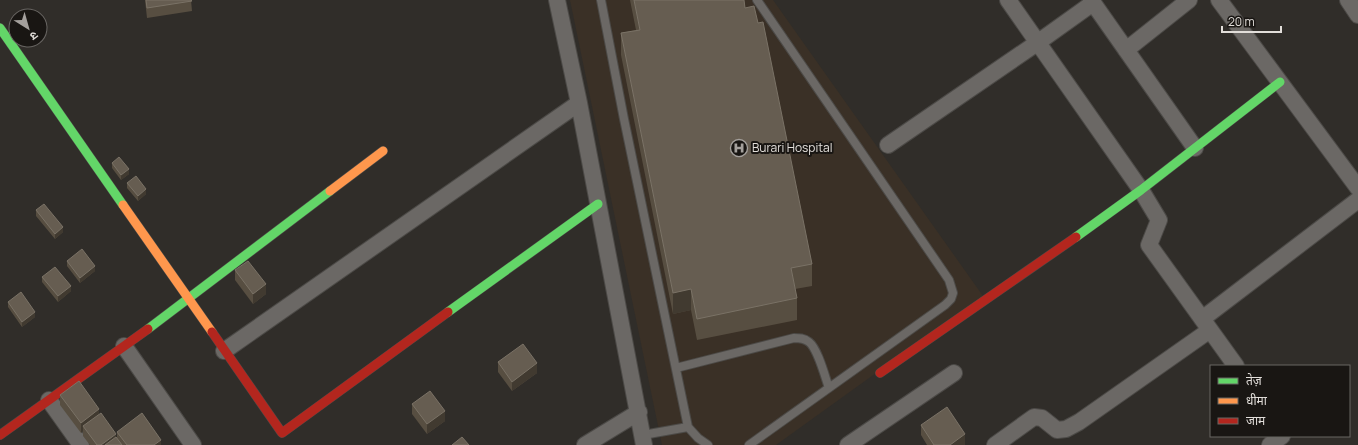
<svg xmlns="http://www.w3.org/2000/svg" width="1358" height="445" font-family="Manrope,'Noto Sans Devanagari',sans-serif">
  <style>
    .built { fill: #3a3026 }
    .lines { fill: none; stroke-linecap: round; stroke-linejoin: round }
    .lane-casing { stroke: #4c4a47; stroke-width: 10 }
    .street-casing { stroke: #4c4a47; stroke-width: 18 }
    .fast-casing { stroke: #4c4a47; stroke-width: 10 }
    .slow-casing { stroke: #4c4a47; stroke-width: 10 }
    .jam-casing { stroke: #4c4a47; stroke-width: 10 }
    .lane { stroke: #6b6865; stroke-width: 8 }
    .street { stroke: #6b6865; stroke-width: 16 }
    .fast { stroke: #63d668; stroke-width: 9 }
    .slow { stroke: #ff974d; stroke-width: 9 }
    .jam { stroke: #b3261e; stroke-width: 9 }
    .wall { fill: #574e41 }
    .shaded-wall { fill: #413a30 }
    .building { fill: #665d51; stroke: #7a7266 }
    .labels { text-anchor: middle; stroke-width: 4; stroke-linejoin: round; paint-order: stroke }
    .poi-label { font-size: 12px; fill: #e2deda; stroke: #191613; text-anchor: start }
  </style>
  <rect width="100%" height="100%" fill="#302d29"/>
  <!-- built -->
  <path class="built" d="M570,0H773L983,296L776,445H662Z"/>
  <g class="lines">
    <!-- lane casing -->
    <g class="lane-casing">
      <path id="lane" d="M601,0L624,119L688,427L698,438L708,445
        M676,368L794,338C799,338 804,338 809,342C818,349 825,377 829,388
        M643,435L688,427
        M749,445L945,305L951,299L953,293L949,280L757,0"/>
    </g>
    <!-- street casing -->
    <g class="street-casing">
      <path id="street" d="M557,0L579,103L644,445
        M1008,0L1141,190L1159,220L1149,245L1236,366
        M1091,0L1195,148
        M1219,0L1358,188
        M1348,0L1358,15
        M1126,50L1189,0
        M888,145L1037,43L1093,3
        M1202,319L1358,200
        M124,346L193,445
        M224,351L579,103
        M49,400L81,445
        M585,445L639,412
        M848,445L954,373
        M995,445L1034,417L1042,418L1057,430L1066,429L1079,422L1210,330
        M1270,445L1282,436"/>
    </g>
    <!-- fast casing -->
    <g class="fast-casing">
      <path id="fast" d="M0,28L123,205
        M1076,237L1141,190L1280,82
        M448,312L598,204
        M148,329L330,191"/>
    </g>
    <!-- slow casing -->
    <g class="slow-casing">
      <path id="slow" d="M330,191L383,151
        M123,205L212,332"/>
    </g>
    <!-- jam casing -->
    <g class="jam-casing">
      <path id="jam" d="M212,332L282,433L448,312
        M880,373L1076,237
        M0,435L148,329"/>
    </g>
    <!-- lane -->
    <use href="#lane" class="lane"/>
    <!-- street -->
    <use href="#street" class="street"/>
    <!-- fast -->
    <use href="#fast" class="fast"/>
    <!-- slow -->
    <use href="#slow" class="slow"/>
    <!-- jam -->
    <use href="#jam" class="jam"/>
  </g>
  <!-- wall -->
  <path class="wall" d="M145,0H191L192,11L147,18Z
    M630,0H744L745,8L758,23L812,264V286L795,289L797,298V320L697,340L691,310L673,314L621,55V33L636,30Z
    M112,163L129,174L121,180L112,168Z
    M127,183L146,194L138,201L127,188Z
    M36,210L63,232L55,239L36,216Z
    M67,261L95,271L80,283L67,266Z
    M235,270L266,294L253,304L235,280Z
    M42,277L71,291L58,302L42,282Z
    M8,302L35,317L22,327L8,307Z
    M498,362L537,373L512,391L498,372Z
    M60,395L99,414L117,438V432L161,445H90L83,436V431L81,433L60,405Z
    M412,404L445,421L427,434L412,414Z
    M921,425L965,444L964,445H927L921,435Z"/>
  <!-- shaded-wall -->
  <path class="shaded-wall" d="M129,169V174L121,180V175Z
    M146,189V194L138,201V196Z
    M63,227V232L55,239V234Z
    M95,266V271L80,283V278Z
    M266,284V294L253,304V294Z
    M71,286V291L58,302V296Z
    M691,289V310L673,314V293Z
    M35,312V317L22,327V322Z
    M537,363V373L512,391V382Z
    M99,409V419L83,426V431L81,433V423Z
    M445,411V421L427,434V424Z
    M116,434V444L114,445H101Z
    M965,434V444L964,445H950Z
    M161,440V445H154Z"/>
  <!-- building -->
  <path class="building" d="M146,0H191L192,1L147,8Z
    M634,0H744L745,8L754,6L758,23L763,22L812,264L791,268L797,298L697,319L691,289L673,293L621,33L640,30Z
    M119,157L129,169L121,175L112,163Z
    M136,176L146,189L138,196L127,183Z
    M44,204L63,227L55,234L36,210Z
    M82,249L95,266L80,278L67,261Z
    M248,261L266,284L253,294L235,270Z
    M55,267L71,286L58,296L42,277Z
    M21,292L35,312L22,322L8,302Z
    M523,344L537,363L512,382L498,362Z
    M79,381L99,409L81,423L60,395Z
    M430,391L445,411L427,424L412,404Z
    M947,407L965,434L950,445H934L921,425Z
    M101,413L116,434L101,445H97L83,426Z
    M142,413L161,440L154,445H127L117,432Z
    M116,437L122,445H105Z
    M462,437L469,445H452Z"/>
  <!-- icons -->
  <defs>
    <g id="hospital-ring" transform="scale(0.9)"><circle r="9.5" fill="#191613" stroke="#a4a09c" stroke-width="1.5"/><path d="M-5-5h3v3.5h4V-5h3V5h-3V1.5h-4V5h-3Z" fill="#a4a09c"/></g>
  </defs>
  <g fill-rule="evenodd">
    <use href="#hospital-ring" x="739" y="148"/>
  </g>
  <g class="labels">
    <!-- poi labels -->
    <g class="poi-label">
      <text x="752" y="152">Burari Hospital</text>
    </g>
  </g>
  <!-- legend -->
  <rect x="1210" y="365" width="140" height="72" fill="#191613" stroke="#696663"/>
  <rect x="1218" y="378" width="20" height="6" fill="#63d668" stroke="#696663"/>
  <text x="1246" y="385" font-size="12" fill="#e2deda">तेज़</text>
  <rect x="1218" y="398" width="20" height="6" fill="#ff974d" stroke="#696663"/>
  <text x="1246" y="405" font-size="12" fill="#e2deda">धीमा</text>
  <rect x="1218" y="418" width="20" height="6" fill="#b3261e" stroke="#696663"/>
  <text x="1246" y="425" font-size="12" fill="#e2deda">जाम</text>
  <!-- north arrow -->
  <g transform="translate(28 28) rotate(143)"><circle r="19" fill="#191613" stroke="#696663"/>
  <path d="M0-3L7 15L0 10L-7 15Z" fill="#a4a09c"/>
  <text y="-6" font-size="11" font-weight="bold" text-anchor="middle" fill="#e2deda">उ</text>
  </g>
  <!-- scale -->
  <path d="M1222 26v6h59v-6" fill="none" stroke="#e2deda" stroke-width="2"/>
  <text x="1228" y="26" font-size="12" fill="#e2deda" stroke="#191613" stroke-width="3" paint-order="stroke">20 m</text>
</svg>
